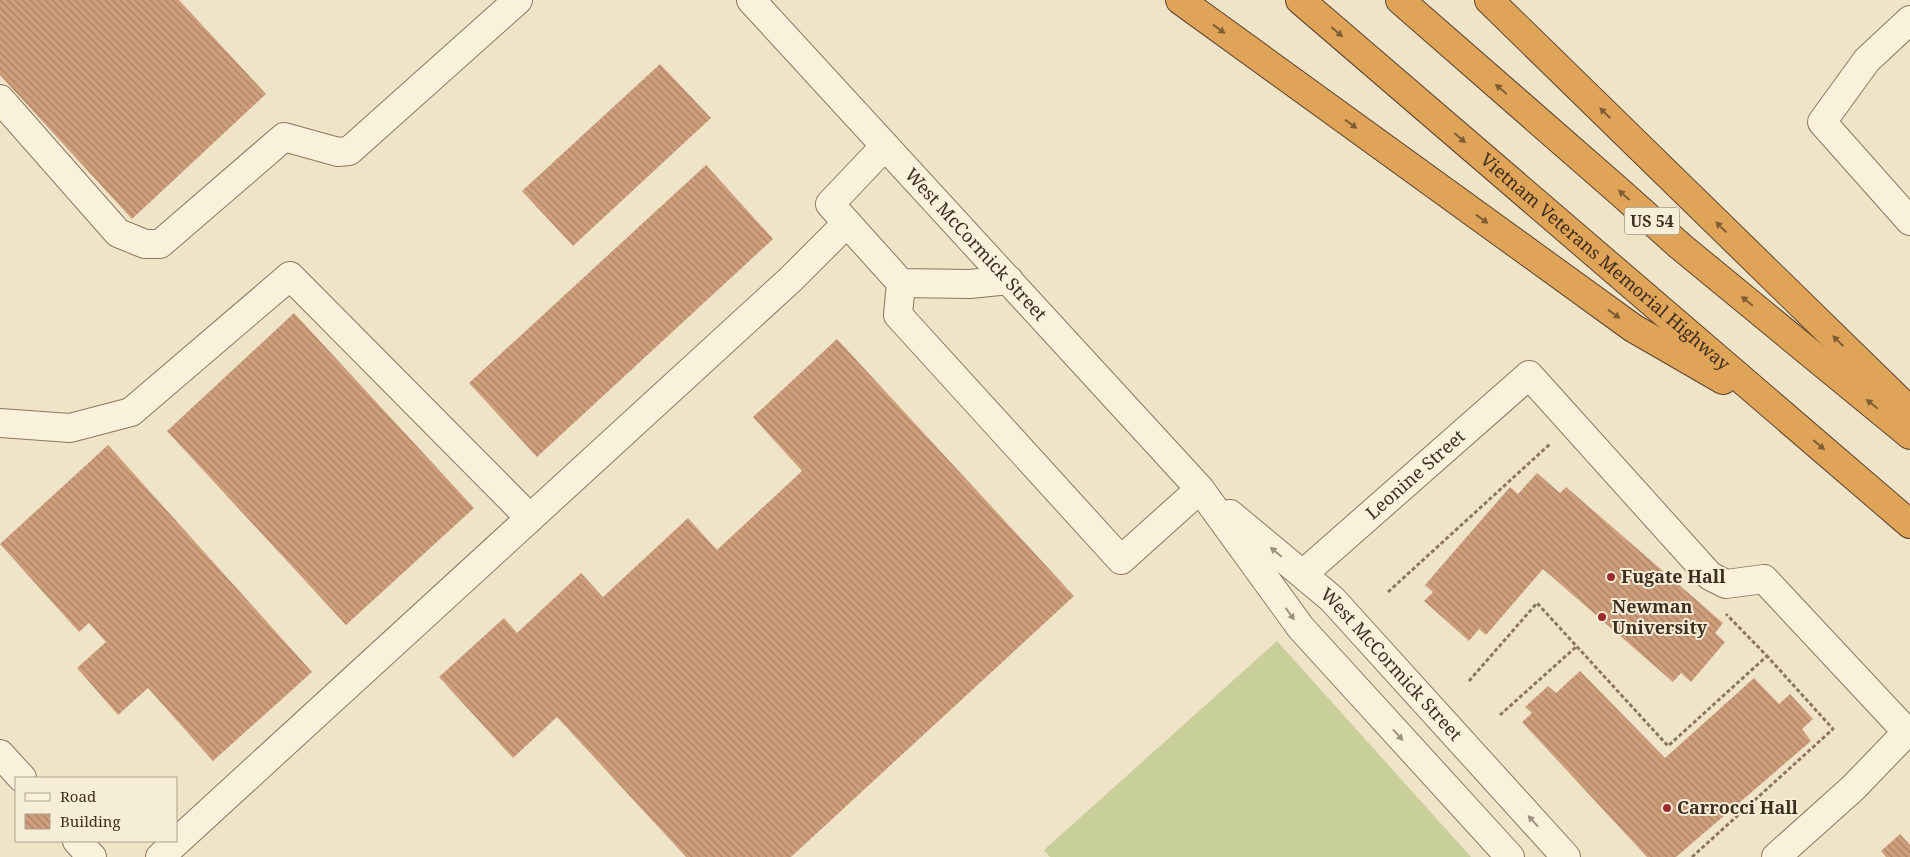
<svg xmlns="http://www.w3.org/2000/svg" width="1910" height="857" font-family="'Noto Serif',serif">
  <style>
    .garden { fill: #c9cf9b }
    .building { fill: url(#building-back-hatch) }
    .lines { fill: none; stroke-linecap: round; stroke-linejoin: round }
    .minor-casing { stroke: #8d765c; stroke-width: 30 }
    .highway-casing { stroke: #5b4430; stroke-width: 30 }
    .path { stroke: #8d765c; stroke-width: 3; stroke-dasharray: 4 2.5; stroke-linecap: butt }
    .minor { stroke: #faf1dc; stroke-width: 28 }
    .highway { stroke: #e0a458; stroke-width: 28 }
    .oneway { fill: #7e5d36 }
    .oneway2 { fill: #9c907e }
    .poi-dot { fill: #9e2a2b; stroke: #f7eed8; stroke-width: 2 }
    .labels { text-anchor: middle; stroke-width: 4; stroke-linejoin: round; paint-order: stroke }
    .shield { fill: #f7eed8; stroke: #756857; stroke-width: 1 }
    .shield-label { font-size: 16px; font-weight: bold; fill: #3d2e20 }
    .street-label { font-size: 18px; fill: #3d2e20; stroke: #f7eed8 }
    .poi-label { font-size: 18px; font-weight: bold; fill: #3d2e20; stroke: #f7eed8; text-anchor: start }
  </style>
  <defs>
    <pattern id="building-back-hatch" width="6" height="6" patternUnits="userSpaceOnUse" patternTransform="scale(1.25)"><rect width="6" height="6" fill="#cf9f7d"/><path d="M-1 5l2 2M0 0l6 6M5-1l2 2" fill="none" stroke="#a98266"/></pattern>
  </defs>
  <rect width="100%" height="100%" fill="#f0e4c8"/>
  <!-- garden -->
  <path class="garden" d="M1277,641L1471,857H1050L1044,850Z"/>
  <!-- building -->
  <path class="building" d="M0,0H179L266,94L132,219L0,75Z
    M660,64L711,118L573,246L522,191Z
    M706,165L773,239L537,457L469,383Z
    M294,313L474,508L346,625L167,431Z
    M837,339L1074,596L791,857H686L557,717L513,758L439,677L504,618L517,633L581,573L603,597L688,518L717,550L802,471L753,417Z
    M108,445L312,672L213,761L148,688L118,715L77,668L106,642L89,623L79,632L0,544Z
    M1537,473L1560,493L1566,487L1723,623L1715,633L1725,642L1691,682L1681,673L1673,682L1543,569L1486,635L1479,629L1469,641L1424,601L1433,592L1425,585L1510,487L1518,494Z
    M1580,671L1665,758L1754,678L1779,704L1790,694L1813,719L1802,729L1811,741L1676,857H1647L1522,722L1532,713L1525,707L1548,686L1556,693Z
    M1900,834L1910,845V857H1886L1881,851Z"/>
  <g class="lines">
    <!-- minor casing -->
    <g class="minor-casing">
      <g id="minor">
        <path id="s1" d="M751,0L1200,489L1301,628L1510,857"/>
        <path d="M1910,20L1867,60L1822,122L1910,221"/>
        <path d="M0,99L118,233L145,244H160L284,137L338,152L349,151L518,0"/>
        <path d="M885,146L830,204L901,283L970,284L1009,280"/>
        <path d="M901,283L898,315L1121,560L1200,489"/>
        <path d="M0,423L70,428L131,412L290,276L530,518"/>
        <path id="s2" d="M1230,514L1332,599L1566,857"/>
        <path id="s3" d="M1303,574L1529,375L1710,576L1726,584L1764,579L1907,732L1853,788L1776,857"/>
        <path d="M0,754L22,778"/>
        <path d="M77,841L92,857"/>
        <path d="M160,857L791,279L847,223"/>
      </g>
    </g>
    <!-- highway casing -->
    <g class="highway-casing">
      <g id="highway">
        <path d="M1180,0L1633,328L1723,380"/>
        <path id="s4" d="M1300,0L1910,524"/>
        <path d="M1400,0L1621,193L1680,246L1910,435"/>
        <path d="M1489,0L1910,411"/>
      </g>
    </g>
    <!-- path -->
    <path class="path" d="M1388,592L1550,444
      M1469,681L1537,603L1668,746L1767,656L1726,614
      M1500,715L1577,646
      M1692,857L1833,729L1767,656"/>
    <!-- minor -->
    <use href="#minor" class="minor"/>
    <!-- highway -->
    <use href="#highway" class="highway"/>
  </g>
  <!-- one-way arrows -->
  <defs><path id="oneway-solid" d="M-6-.8H1V-3.2L6.5 0L1 3.2V.8H-6Z" transform="scale(1.25)"/></defs>
  <g class="oneway">
    <use href="#oneway-solid" transform="translate(1219 29) rotate(36)"/>
    <use href="#oneway-solid" transform="translate(1337 32) rotate(41)"/>
    <use href="#oneway-solid" transform="translate(1501 89) rotate(-139)"/>
    <use href="#oneway-solid" transform="translate(1605 113) rotate(-136)"/>
    <use href="#oneway-solid" transform="translate(1351 124) rotate(36)"/>
    <use href="#oneway-solid" transform="translate(1460 138) rotate(41)"/>
    <use href="#oneway-solid" transform="translate(1624 195) rotate(-138)"/>
    <use href="#oneway-solid" transform="translate(1482 219) rotate(36)"/>
    <use href="#oneway-solid" transform="translate(1721 227) rotate(-136)"/>
    <use href="#oneway-solid" transform="translate(1747 301) rotate(-141)"/>
    <use href="#oneway-solid" transform="translate(1614 314) rotate(36)"/>
    <use href="#oneway-solid" transform="translate(1838 341) rotate(-136)"/>
    <use href="#oneway-solid" transform="translate(1872 404) rotate(-141)"/>
    <use href="#oneway-solid" transform="translate(1819 445) rotate(41)"/>
  </g>
  <g class="oneway2">
    <use href="#oneway-solid" transform="translate(1276 552) rotate(-140)"/>
    <use href="#oneway-solid" transform="translate(1290 614) rotate(54)"/>
    <use href="#oneway-solid" transform="translate(1398 735) rotate(48)"/>
    <use href="#oneway-solid" transform="translate(1533 821) rotate(-132)"/>
  </g>
  <!-- markers -->
  <g class="poi-dot">
    <circle cx="1611" cy="577" r="5"/>
    <circle cx="1602" cy="617" r="5"/>
    <circle cx="1667" cy="808" r="5"/>
  </g>
  <g class="labels">
    <!-- shield labels -->
    <rect class="shield" x="1624.5" y="207.5" width="55" height="27" rx="4"/>
    <g class="shield-label">
      <text x="1652" y="227">US 54</text>
    </g>
    <!-- street labels -->
    <g class="street-label">
      <text dy="6" stroke="none"><textPath href="#s1" startOffset="332">West McCormick Street</textPath></text>
      <text dy="6" stroke="none"><textPath href="#s4" startOffset="402">Vietnam Veterans Memorial Highway</textPath></text>
      <text dy="6" stroke="none"><textPath href="#s3" startOffset="150">Leonine Street</textPath></text>
      <text dy="6" stroke="none"><textPath href="#s2" startOffset="221">West McCormick Street</textPath></text>
    </g>
    <!-- poi labels -->
    <g class="poi-label">
      <text x="1621" y="583">Fugate Hall</text>
      <text x="1612" y="613">Newman<tspan x="1612" dy="21">University</tspan></text>
      <text x="1677" y="814">Carrocci Hall</text>
    </g>
  </g>
  <!-- legend -->
  <rect x="15" y="777" width="162" height="65" fill="#f7eed8" stroke="#ada18e"/>
  <rect x="25" y="793" width="25" height="8" fill="#faf1dc" stroke="#ada18e"/>
  <text x="60" y="802" font-size="15" fill="#3d2e20">Road</text>
  <rect x="25" y="814" width="25" height="15" fill="url(#building-back-hatch)" stroke="#ada18e"/>
  <text x="60" y="827" font-size="15" fill="#3d2e20">Building</text>
</svg>
